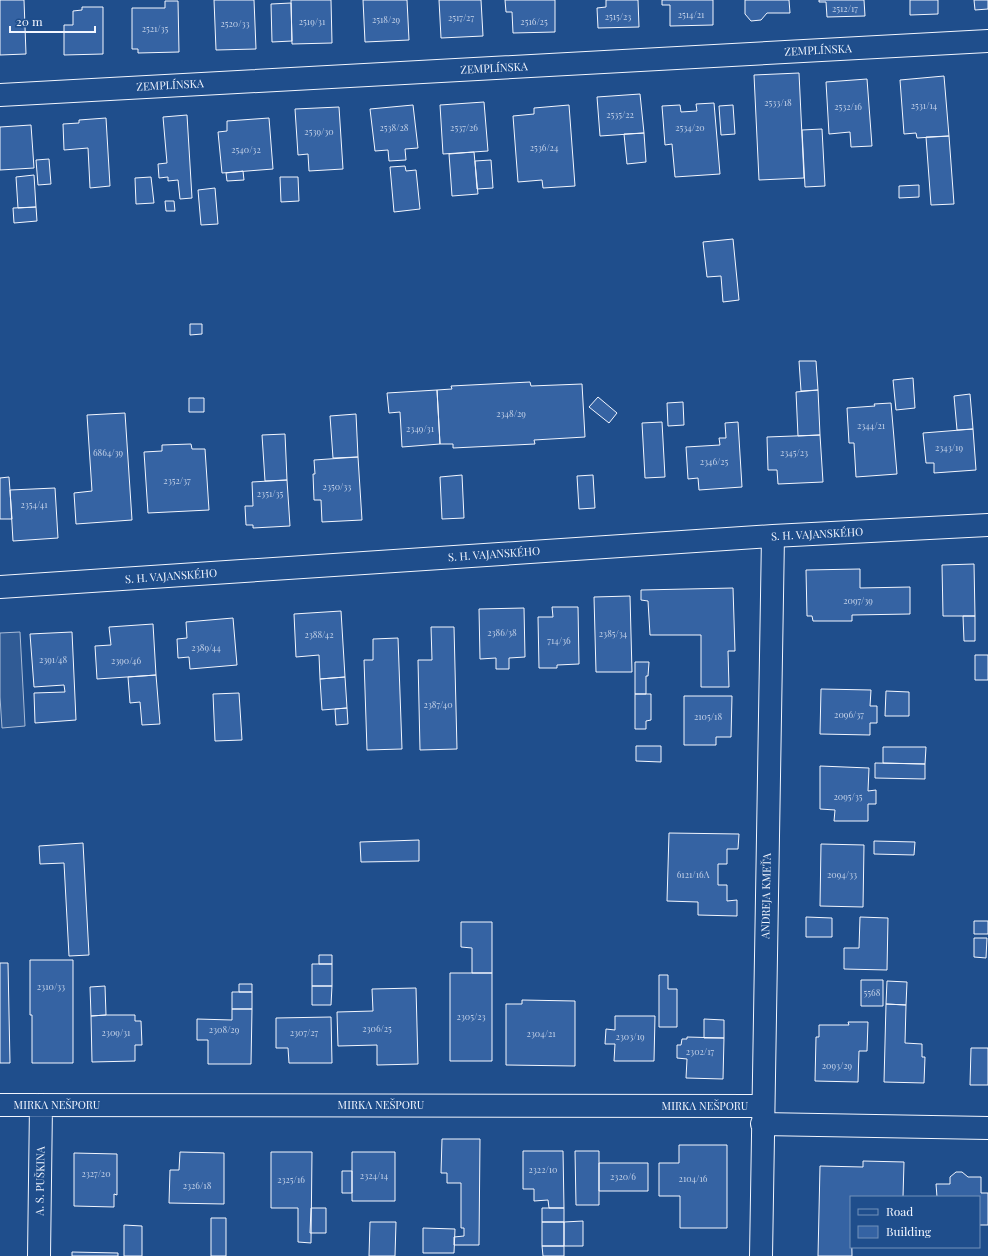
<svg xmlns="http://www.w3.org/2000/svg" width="988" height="1256" font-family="'Playfair Display',serif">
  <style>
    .built { fill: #305b95; stroke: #a8bbd7 }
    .building { fill: #3563a3; stroke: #f2f6ff }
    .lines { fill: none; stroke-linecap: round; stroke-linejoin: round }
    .street-casing { stroke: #f2f6ff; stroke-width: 24 }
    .street { stroke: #1f4e8c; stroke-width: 22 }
    .labels { text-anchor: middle; stroke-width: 3; stroke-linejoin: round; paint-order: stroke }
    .number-label { font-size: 9px; fill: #c3d1e8 }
    .street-label { font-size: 11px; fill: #f2f6ff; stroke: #1f4e8c }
  </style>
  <rect width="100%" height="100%" fill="#1f4e8c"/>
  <!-- built -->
  <path class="built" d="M20,632L25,726L2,728L0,697V633Z"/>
  <!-- building -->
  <path class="building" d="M0,0H24L26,54L0,55Z
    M214,0H254L256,49L216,50Z
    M291,0H331L332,43L292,44Z
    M363,0H407L409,40L365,42Z
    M439,0H481L483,36L441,38Z
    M505,0H555V32L513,33L512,12H506Z
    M606,0H638L639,27L598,28L597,8L606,7Z
    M662,0H713V25L670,26V5H662Z
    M745,0H789L790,13H767L761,20L751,21L745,14Z
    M819,0H864L865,16L827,17L826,2H819Z
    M910,0H938V14L910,15Z
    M974,0H988V9L975,10Z
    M165,1H178L179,52L138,53V49H132V8H165Z
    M291,3L292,41L272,42L271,4Z
    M82,7H103V54L64,55V25H73V11L82,10Z
    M799,73L804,178L759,180L754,75Z
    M944,76L949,136L917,138L916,133L904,134L900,80Z
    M867,79L872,146L851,147L850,132L829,134L826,82Z
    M640,94L644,133L600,136L597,97Z
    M484,102L488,151L443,154L440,105Z
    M714,103L720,174L675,177L672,144L665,145L662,106L680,105L681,112L697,111L696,104Z
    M413,105L418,148L405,149L406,160L389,161L388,150L375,151L370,109Z
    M569,105L575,186L543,188L542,180L518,182L513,116L534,114V108Z
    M733,105L735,134L721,135L719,106Z
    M339,107L343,169L309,171L308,154L298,155L295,109Z
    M187,115L192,198L180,199L178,180L168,181V177L159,178L158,164L167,163L163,117Z
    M106,118L110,186L90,188L88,148L64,150L63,124L79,123V120Z
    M269,118L273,169L222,173L218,132L227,131V121Z
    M31,125L34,168L0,170V127Z
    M822,129L825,186L805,187L802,130Z
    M644,133L646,162L627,164L624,134Z
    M949,136L954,204L931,205L926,137Z
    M474,152L478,194L452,196L449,154Z
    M49,159L51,184L38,185L36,160Z
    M491,160L493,188L477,189L475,161Z
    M405,166L406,171L416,170L420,209L394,212L390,167Z
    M243,171L244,180L227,181L226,173Z
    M34,175L36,207L18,208L16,177Z
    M151,177L154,203L136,204L135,178Z
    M280,177H298L299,201L281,202Z
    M919,185V197L899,198V186Z
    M215,188L218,224L201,225L198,190Z
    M165,201H174L175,211H166Z
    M36,207L37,221L14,223L13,208Z
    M733,239L739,300L723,302L721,276L707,277L703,242Z
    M190,324H202V334L190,335Z
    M799,361H816L818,390L801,391Z
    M913,378L915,408L896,410L893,380Z
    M530,382L531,386L582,384L585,437L534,440L535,444L453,448V444H440L437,390L452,389L451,386Z
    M437,390L440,444L402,447L400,412L389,413L387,393Z
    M818,390L820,435L798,436L796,392Z
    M970,394L973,429L957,430L954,396Z
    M598,397L617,413L609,423L589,407Z
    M189,398H204V412H189Z
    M683,402L684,425L668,426L667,403Z
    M891,403L897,474L856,477L854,443H849L847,408L875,406L874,404Z
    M125,413L132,520L76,524L74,493L92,491L87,415Z
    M356,414L358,457L333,458L330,416Z
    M662,422L665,477L645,478L642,423Z
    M738,422L742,487L699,490L698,478L688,479L686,447L720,445L719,438H726L725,423Z
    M973,429L976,470L934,473V463H926L923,433Z
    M285,434L287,480L265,481L262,435Z
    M820,435L823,482L778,484L777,470H768L767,437Z
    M191,444L192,449H205L209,510L148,513L144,452L162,451V445Z
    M358,457L362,520L322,522L321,500H314L313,474H315L314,460Z
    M462,475L464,518L442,519L440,477Z
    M593,475L595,508L579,509L577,476Z
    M9,477L12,519H0V478Z
    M287,480L290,526L253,528V525H246L245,506H253L252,482Z
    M55,488L58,538L13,541L10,490Z
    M974,564L975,616H943L942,565Z
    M860,569V588L910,587V614L852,615V621H813L812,616H807L806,570Z
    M733,588L735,651H728L729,687H701V635H650L648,601L641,600V590Z
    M630,596L632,672H596L594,597Z
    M552,607H578L579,664L557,665V668H539L538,617H553Z
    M524,608L525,657L509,658V669H496V658L480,659L479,609Z
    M341,611L345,677L320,679L319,655L296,657L294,614Z
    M963,616H975V641H964Z
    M233,618L237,665L190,669L189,657L178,658L177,639L187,638L186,622Z
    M153,624L156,675L97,679L95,646L111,645L109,627Z
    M431,627H454L457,749L420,750L418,660H432Z
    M72,632L76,720L35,723L34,693L65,692L64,685L34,687L30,634Z
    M398,638L402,749L367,750L364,660H373V639Z
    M975,655H988V680H975Z
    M635,662H649L648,676H646V694H635Z
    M156,675L160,724L142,725L140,702L130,703L128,677Z
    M345,677L347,708L322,710L320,679Z
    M821,689L871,690L870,706H877V723H870V735L820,734Z
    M886,691L909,692V716H885Z
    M239,693L242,740L215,741L213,694Z
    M635,694H651V720L646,721V729H635Z
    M684,696H732L731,737H716V745H684Z
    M347,708L348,724L336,725L335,709Z
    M636,746H661V762L636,761Z
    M883,747H926L925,764L883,763Z
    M875,763L925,764V779L875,778Z
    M820,766L869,768L868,791L876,790V804H868V821H834L835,810L820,809Z
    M669,833L739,834L738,849H727V864H718V885H727V901L737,900V916L698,915V902L667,901Z
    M419,840V861L361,862L360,842Z
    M874,841L915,842L914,855L874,854Z
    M83,843L89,955L69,956L64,863L40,864L39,846Z
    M821,844L864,845L863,907L820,906Z
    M806,917L832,918V937H806Z
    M860,917L888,918L887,970L844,969V948H859Z
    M974,921H988V934H974Z
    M461,922H492V973H472V948L461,947Z
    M974,938H987L986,958L974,957Z
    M319,955H332V964H319Z
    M30,960H73V1063H32V1015H30Z
    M0,963H8L10,1063H0Z
    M312,964H332V986H312Z
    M450,973H492V1061H450Z
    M659,975H668V989H677V1027H659Z
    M861,980H883V1006H861Z
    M887,981L907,982L906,1005L886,1004Z
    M239,984H252V992H239Z
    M105,986L106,1015L91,1016L90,987Z
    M312,986H332L331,1005H312Z
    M416,988L418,1064L377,1065V1045L338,1046L337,1012L373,1011L372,989Z
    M232,992H252V1009H232Z
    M522,1000L575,1001V1066L506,1065V1004H522Z
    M886,1004L906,1005L905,1043L922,1044V1057H925L924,1083L884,1082Z
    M232,1009H252L251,1064H208V1040H197V1019L232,1020Z
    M106,1015H135V1021H141L142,1045H135V1061L92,1062L91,1016Z
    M615,1016H655L654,1061H614L615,1044H605L606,1029L615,1030Z
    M331,1017L332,1063H289L288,1048H276V1018Z
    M704,1019L724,1020V1038H704Z
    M848,1022H868L867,1051H859L858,1082L815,1081L816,1037H819V1025H849Z
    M687,1037L724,1038L723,1079L686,1078L687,1059L677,1058V1045H681L682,1039H687Z
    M971,1048H988V1085H970Z
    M442,1139H480L479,1245H454V1237L464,1236V1228H461V1183H447V1173H441Z
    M679,1145H727V1228H680V1196H659V1163H679Z
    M523,1151H563L564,1208H549L548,1200L534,1201V1189H523Z
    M575,1151H599V1205H576Z
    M180,1152L224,1153V1204L169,1203L170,1170H179Z
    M271,1152H312L311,1243L298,1242V1208H271Z
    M352,1152H395V1201H352Z
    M74,1153L117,1154V1195L114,1194V1207L74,1206Z
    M863,1161L904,1162L903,1197H851L852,1256H818L820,1166L863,1167Z
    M599,1163H648V1191H599Z
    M342,1171H352V1193H342Z
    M956,1172H962L968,1177H981V1193H988V1225H979V1197H937L936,1184H950V1177Z
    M311,1208H326V1233H310Z
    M542,1208H564V1222H542Z
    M211,1218H226V1256H211Z
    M583,1221V1246H564V1222Z
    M370,1222H396L395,1256H369Z
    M542,1222H564V1246H542Z
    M124,1225L142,1226V1256H124Z
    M423,1228L455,1229L454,1253H423Z
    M542,1246H564V1256H543Z
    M72,1252L118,1253V1256H72Z"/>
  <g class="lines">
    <!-- street casing -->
    <g class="street-casing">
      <path id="street" d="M0,95L988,41
        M0,587L773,536L988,525
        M0,1105L763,1106
        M762,1124L988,1128
        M39,1256L41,1105
        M761,1256L773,536"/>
    </g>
    <!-- street -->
    <use href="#street" class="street"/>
  </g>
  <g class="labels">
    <!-- number labels -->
    <g class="number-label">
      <text x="845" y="12">2512/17</text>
      <text x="691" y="18">2514/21</text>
      <text x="618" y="20">2515/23</text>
      <text x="461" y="21">2517/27</text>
      <text x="386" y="23">2518/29</text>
      <text x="312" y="25">2519/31</text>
      <text x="534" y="25">2516/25</text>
      <text x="235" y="27">2520/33</text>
      <text x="155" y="32">2521/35</text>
      <text x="778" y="106">2533/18</text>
      <text x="924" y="109">2531/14</text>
      <text x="848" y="110">2532/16</text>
      <text x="620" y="118">2535/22</text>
      <text x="394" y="131">2538/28</text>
      <text x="464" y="131">2537/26</text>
      <text x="690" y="131">2534/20</text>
      <text x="319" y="135">2539/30</text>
      <text x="544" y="151">2536/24</text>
      <text x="246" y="153">2540/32</text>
      <text x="511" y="417">2348/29</text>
      <text x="871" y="429">2344/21</text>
      <text x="420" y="432">2349/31</text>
      <text x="949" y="451">2343/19</text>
      <text x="108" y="456">6864/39</text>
      <text x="794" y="456">2345/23</text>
      <text x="714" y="465">2346/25</text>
      <text x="177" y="484">2352/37</text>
      <text x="337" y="490">2350/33</text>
      <text x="270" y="497">2351/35</text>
      <text x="34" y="508">2354/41</text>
      <text x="858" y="604">2097/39</text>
      <text x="502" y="636">2386/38</text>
      <text x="613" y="637">2385/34</text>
      <text x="319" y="638">2388/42</text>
      <text x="559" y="644">714/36</text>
      <text x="206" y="651">2389/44</text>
      <text x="53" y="663">2391/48</text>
      <text x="126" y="664">2390/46</text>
      <text x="438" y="708">2387/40</text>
      <text x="849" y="718">2096/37</text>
      <text x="708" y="720">2105/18</text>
      <text x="848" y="800">2095/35</text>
      <text x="693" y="878">6121/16A</text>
      <text x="842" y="878">2094/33</text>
      <text x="51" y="990">2310/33</text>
      <text x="872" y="996">5568</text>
      <text x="471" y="1020">2305/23</text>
      <text x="377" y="1032">2306/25</text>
      <text x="224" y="1033">2308/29</text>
      <text x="116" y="1036">2309/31</text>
      <text x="304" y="1036">2307/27</text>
      <text x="541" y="1037">2304/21</text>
      <text x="630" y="1040">2303/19</text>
      <text x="700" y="1055">2302/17</text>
      <text x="837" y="1069">2093/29</text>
      <text x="543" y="1173">2322/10</text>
      <text x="96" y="1177">2327/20</text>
      <text x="374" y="1179">2324/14</text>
      <text x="623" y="1180">2320/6</text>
      <text x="693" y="1182">2104/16</text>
      <text x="291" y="1183">2325/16</text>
      <text x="197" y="1189">2326/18</text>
    </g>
    <!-- street labels -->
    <g class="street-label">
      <text transform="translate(818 50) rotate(-3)" y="4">ZEMPLÍNSKA</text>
      <text transform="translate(494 68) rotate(-3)" y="4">ZEMPLÍNSKA</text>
      <text transform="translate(170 85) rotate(-3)" y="4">ZEMPLÍNSKA</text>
      <text transform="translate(817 534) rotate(-3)" y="4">S. H. VAJANSKÉHO</text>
      <text transform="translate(494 554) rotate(-4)" y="4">S. H. VAJANSKÉHO</text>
      <text transform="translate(171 576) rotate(-4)" y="4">S. H. VAJANSKÉHO</text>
      <text transform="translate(766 896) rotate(-89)" y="4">ANDREJA KMEŤA</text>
      <text x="57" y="1109">MIRKA NEŠPORU</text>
      <text x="381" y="1109">MIRKA NEŠPORU</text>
      <text x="705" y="1110">MIRKA NEŠPORU</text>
      <text transform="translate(40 1181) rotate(-89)" y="4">A. S. PUŠKINA</text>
    </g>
  </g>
  <!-- legend -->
  <rect x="850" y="1196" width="130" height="52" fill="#1f4e8c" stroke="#7391ba"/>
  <rect x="858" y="1209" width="20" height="6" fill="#1f4e8c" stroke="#7391ba"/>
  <text x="886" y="1216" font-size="12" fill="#f2f6ff">Road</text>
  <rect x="858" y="1226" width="20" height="12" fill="#3563a3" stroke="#7391ba"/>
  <text x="886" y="1236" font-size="12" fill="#f2f6ff">Building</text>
  <!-- scale -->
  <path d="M10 26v6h85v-6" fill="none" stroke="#f2f6ff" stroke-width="2"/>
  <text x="16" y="26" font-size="12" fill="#f2f6ff" stroke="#1f4e8c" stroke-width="3" paint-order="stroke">20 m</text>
</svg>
